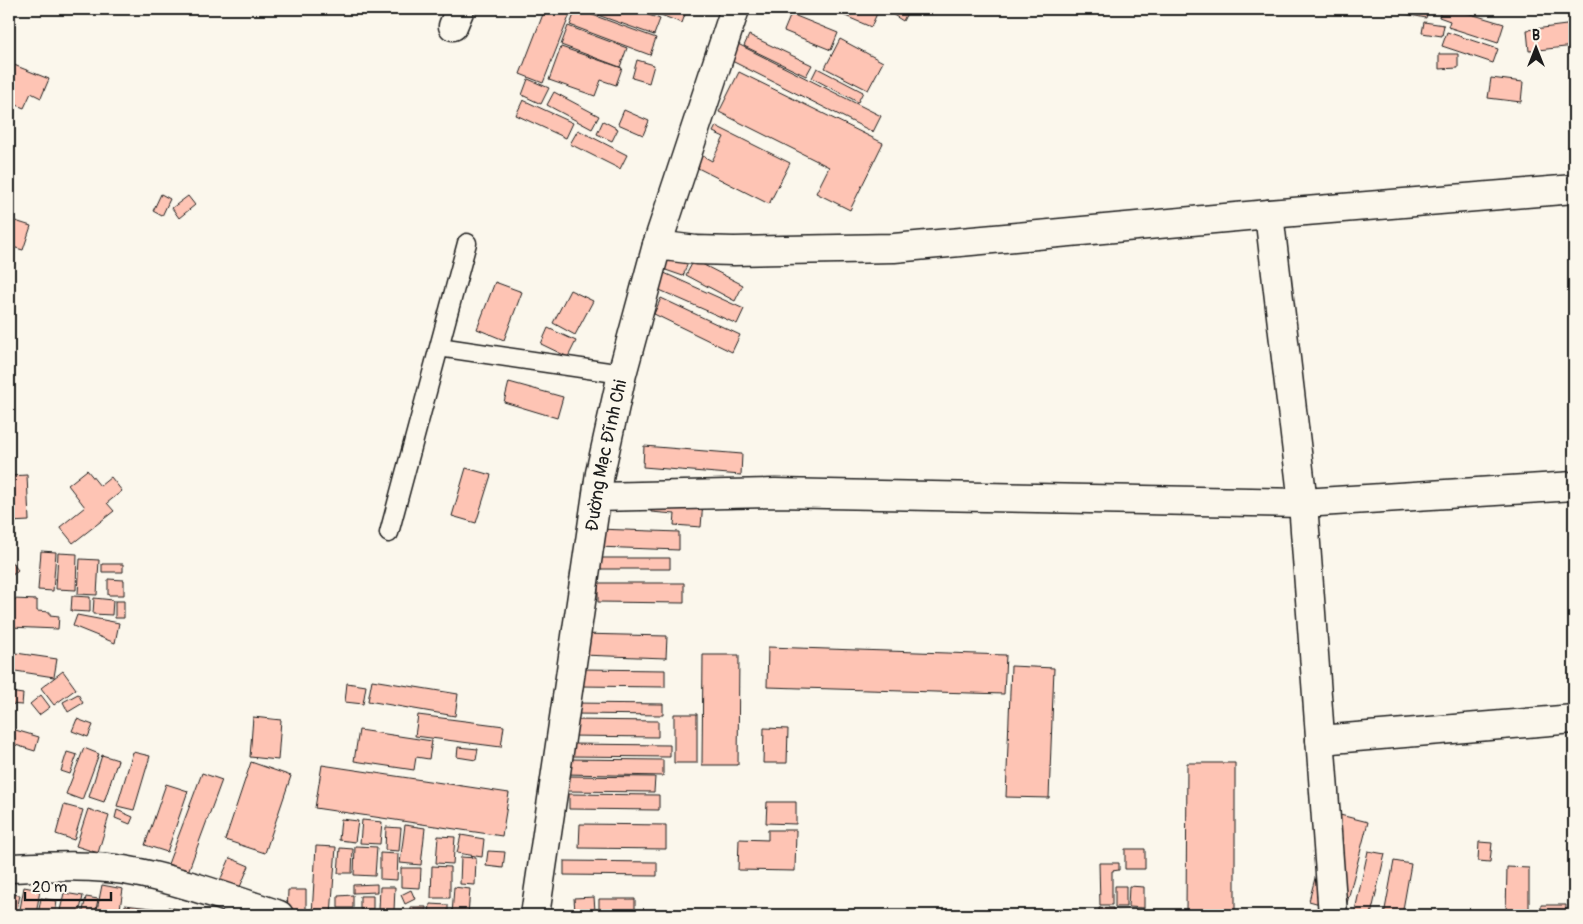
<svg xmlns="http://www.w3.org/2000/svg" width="1583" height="924" font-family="Pangolin,sans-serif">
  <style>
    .building { fill: #fec4b4; stroke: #1c1c1c }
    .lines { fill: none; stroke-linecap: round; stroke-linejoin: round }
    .lane-casing { stroke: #1c1c1c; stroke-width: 21 }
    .street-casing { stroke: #1c1c1c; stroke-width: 31 }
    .lane { stroke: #fbf7ec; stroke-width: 18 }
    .street { stroke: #fbf7ec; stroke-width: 28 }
    .labels { text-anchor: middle; stroke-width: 5; stroke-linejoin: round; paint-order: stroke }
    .street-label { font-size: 18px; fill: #1c1c1c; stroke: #fbf7ec }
  </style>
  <rect width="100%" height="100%" fill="#fbf7ec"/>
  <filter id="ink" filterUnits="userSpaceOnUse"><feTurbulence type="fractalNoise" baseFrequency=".02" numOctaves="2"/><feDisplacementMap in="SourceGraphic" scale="10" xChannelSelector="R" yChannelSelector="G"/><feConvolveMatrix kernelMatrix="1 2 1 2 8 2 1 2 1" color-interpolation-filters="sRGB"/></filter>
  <g filter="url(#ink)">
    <!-- building -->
    <path class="building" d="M545,9H572L543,83L520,74Z
      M576,9L656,38L650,55L570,25Z
      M581,9H632L660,19L654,35Z
      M645,9H687L682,23Z
      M829,9H879L871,27Z
      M884,9H909L903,21Z
      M1380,9H1428L1426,18Z
      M1442,9H1454L1504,24L1498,43L1448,27L1450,21L1439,17Z
      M791,14L838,33L831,50L784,31Z
      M1424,22L1444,25L1442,36L1422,33Z
      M1574,24V46L1529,51L1527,30Z
      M568,26L627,48L620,67L561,45Z
      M1447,32L1498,49L1493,63L1442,46Z
      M749,35L812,65L806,76L744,46Z
      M840,39L883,62L868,90L825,68Z
      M732,41L881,116L873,132L724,57Z
      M561,47L622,68L616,85L601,80L595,96L549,80Z
      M1439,54H1458V68L1439,69Z
      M637,60L654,65L649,83L632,78Z
      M9,63L49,79L41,98L31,93L24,108L9,102Z
      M817,68L863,92L858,102L812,78Z
      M739,72L883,143L850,210L816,193L829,167L719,112Z
      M1491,78L1523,82L1521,102L1488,98Z
      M528,79L549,88L541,104L522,95Z
      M554,92L599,116L592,129L547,105Z
      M523,100L573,123L566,138L516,115Z
      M624,110L649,121L643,135L618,124Z
      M603,121L618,129L612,141L597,134Z
      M716,126L790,163L769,204L688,163L694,151L712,161L724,137L713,132Z
      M578,130L627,155L620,169L570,144Z
      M161,194L170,199L162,216L153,211Z
      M188,196L195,205L179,218L172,208Z
      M9,219L31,226L23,250L9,246Z
      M664,248L690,257L683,276L657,267Z
      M694,260L743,285L735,301L686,275Z
      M662,272L744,309L737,324L655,288Z
      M495,282L522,292L504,340L477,329Z
      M570,290L593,301L575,335L553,323Z
      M661,298L740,335L732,352L654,314Z
      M548,328L576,341L568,357L541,344Z
      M509,382L563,397L557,418L504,402Z
      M644,446L742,454L741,475L643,467Z
      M466,468L491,475L476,523L452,516Z
      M87,470L100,486L111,477L122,491L107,503L114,511L73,543L60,527L85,507L68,485Z
      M27,475L29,521L10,522L9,476Z
      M651,497L703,501L701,527L674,525L675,514L651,512Z
      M598,529L679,532V550L597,547Z
      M41,551L56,552L53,591L38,590Z
      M58,553L77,554L76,590L56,589Z
      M600,558H670V569H600Z
      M9,559L18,570L9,578Z
      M80,559L99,560L97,595L78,594Z
      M102,564H123V572H102Z
      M108,579L124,580V595H108Z
      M598,583H684V603L598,602Z
      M72,596L90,597V612L71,611Z
      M94,598L113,600L112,615L93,614Z
      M13,599L37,600V611L50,612V615L59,616L58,629L9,627V606H12Z
      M115,601H124V618H115Z
      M77,615L119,623L115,643L73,626Z
      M581,634L667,636L666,658L581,655Z
      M768,647L1006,655L1004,694L767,687Z
      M9,652L57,659L54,677L9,670Z
      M703,655H739L738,765H702Z
      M1011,666L1054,668L1049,798L1006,797Z
      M580,669L665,670V687L580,686Z
      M63,671L76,689L54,705L41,688Z
      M372,680L458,694L455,716L368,701Z
      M347,683L366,686L363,704L345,702Z
      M9,692L23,694L22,705L9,704Z
      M78,694L83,703L68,712L63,702Z
      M41,695L50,707L39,715L30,704Z
      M574,703L663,704V715L574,714Z
      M674,714H697V763H674Z
      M418,715L504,726L501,747L415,736Z
      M253,717L281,720L278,760L250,757Z
      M77,719L93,725L88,737L72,731Z
      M569,720L658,721V737L568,736Z
      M764,728L788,729L787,763H763Z
      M12,729L39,737L35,751L9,743Z
      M359,730L432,741L429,759L416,757L414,770L354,761Z
      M569,744L670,745V757L569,756Z
      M458,747L478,749L476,760L457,757Z
      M84,748L99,754L82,800L66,794Z
      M67,752L77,755L70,774L61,771Z
      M133,752L150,756L134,810L117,806Z
      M102,755L118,760L104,802L89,797Z
      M566,759L663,760V776L566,774Z
      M251,762L291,776L265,853L225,840Z
      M1187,763H1235V913H1186Z
      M322,765L509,793L502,836L315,808Z
      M202,773L222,780L188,872L168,864Z
      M566,776L655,777L654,792L565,791Z
      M166,784L188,791L167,852L145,845Z
      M569,794L659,795V810L569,809Z
      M767,802H796V824L766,823Z
      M64,805L83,810L74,840L56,834Z
      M88,809L109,816L98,853L76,846Z
      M117,810L133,817L130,824L115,818Z
      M1332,813L1368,822L1345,911L1309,901Z
      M341,819L358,821L355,842L339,840Z
      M362,820L382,822L380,844L360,843Z
      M580,824L666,825V849L579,848Z
      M405,825L425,828L421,865L400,863Z
      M386,827L401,828L399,851L385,850Z
      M768,830H796L795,871L738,870L739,839L768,840Z
      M461,835L484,839L482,857L457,853Z
      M438,836L455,837L453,864L436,863Z
      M1479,842L1492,843L1490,862L1478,861Z
      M316,846L336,847L331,915H312Z
      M355,846L377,847L375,876L354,875Z
      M340,848L353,849L352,873H338Z
      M1125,849H1145V869H1125Z
      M488,851L505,852L503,868L486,866Z
      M1368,851L1385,854L1371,915H1354Z
      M380,853L398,854L397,880L380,879Z
      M461,857L476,858L475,885L460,884Z
      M230,858L249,866L237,894L218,885Z
      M564,861L657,862V876L564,875Z
      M1394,861L1411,864L1402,915H1384Z
      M1099,863H1119V870L1112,871V905H1100Z
      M432,866L450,867V898H431Z
      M1507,867L1529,868V915H1506Z
      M401,868H421L420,888L401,887Z
      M377,884V892L353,893V885Z
      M102,885L123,889L119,915H96Z
      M1115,886H1126V907H1115Z
      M1129,886L1144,887V908L1128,907Z
      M24,887L40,890L36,915H19Z
      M380,887H395L394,911H379Z
      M454,887L470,889L468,915H452Z
      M288,890H306V915H287Z
      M411,890L415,899L405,904L401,895Z
      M64,893L83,896L79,915H59Z
      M9,894L20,895L16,915H9Z
      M353,895V908H338V896Z
      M360,896H373V909H360Z
      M86,897L98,899L95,915H82Z
      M594,897L595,911L575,912L574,898Z
      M41,898L57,901L55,915H38Z
      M599,899H635V912H623V915H599Z
      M430,904L448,905V915H429Z
      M125,905L159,909L158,915H124Z
      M1541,905H1566V915H1541Z
      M168,907L190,912L189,915H167Z
      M411,907H426V914L411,913Z
      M1099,908H1113V915H1099Z
      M356,912H370V915H356Z
      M1117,912L1136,913V915H1117Z
      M626,913L667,914V915H626Z"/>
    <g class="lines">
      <!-- lane casing -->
      <g class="lane-casing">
        <path id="lane" d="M439,347L622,374
          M389,533L467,243"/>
      </g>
      <!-- street casing -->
      <g class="street-casing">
        <g id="street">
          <path d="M453,26L460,9"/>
          <path d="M1269,214L1303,503L1333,915"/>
          <path d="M657,245L696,250L734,251L894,248L1269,214L1574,189"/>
          <path d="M597,497L775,493L1303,503L1574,486"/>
          <path d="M1320,740L1574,719"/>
          <path d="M9,868C47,867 85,864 124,870C177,879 228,898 279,915"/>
          <path id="s1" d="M535,915L600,473L622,374L657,245L735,9"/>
        </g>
      </g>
      <!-- lane -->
      <use href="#lane" class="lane"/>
      <!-- street -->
      <use href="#street" class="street"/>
    </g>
  </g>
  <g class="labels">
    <!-- street labels -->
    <g class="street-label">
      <text dy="6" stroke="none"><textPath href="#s1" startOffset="465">Đường Mạc Đĩnh Chi</textPath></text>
    </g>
  </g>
  <!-- margin -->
  <rect width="1583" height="924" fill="none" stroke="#fbf7ec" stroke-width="30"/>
  <rect x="15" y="15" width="1553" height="894" fill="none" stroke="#1c1c1c" stroke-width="2" filter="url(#ink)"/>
  <!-- north arrow -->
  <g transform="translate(1536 48)" stroke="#fbf7ec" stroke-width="4" paint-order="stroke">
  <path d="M0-4L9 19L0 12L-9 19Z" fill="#1c1c1c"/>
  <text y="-8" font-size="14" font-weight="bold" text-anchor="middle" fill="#1c1c1c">B</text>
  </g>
  <!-- scale -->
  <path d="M25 892v8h86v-8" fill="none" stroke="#1c1c1c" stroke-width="2.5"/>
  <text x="32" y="892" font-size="15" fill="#1c1c1c" stroke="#fbf7ec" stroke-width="4" paint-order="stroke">20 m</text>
</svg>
